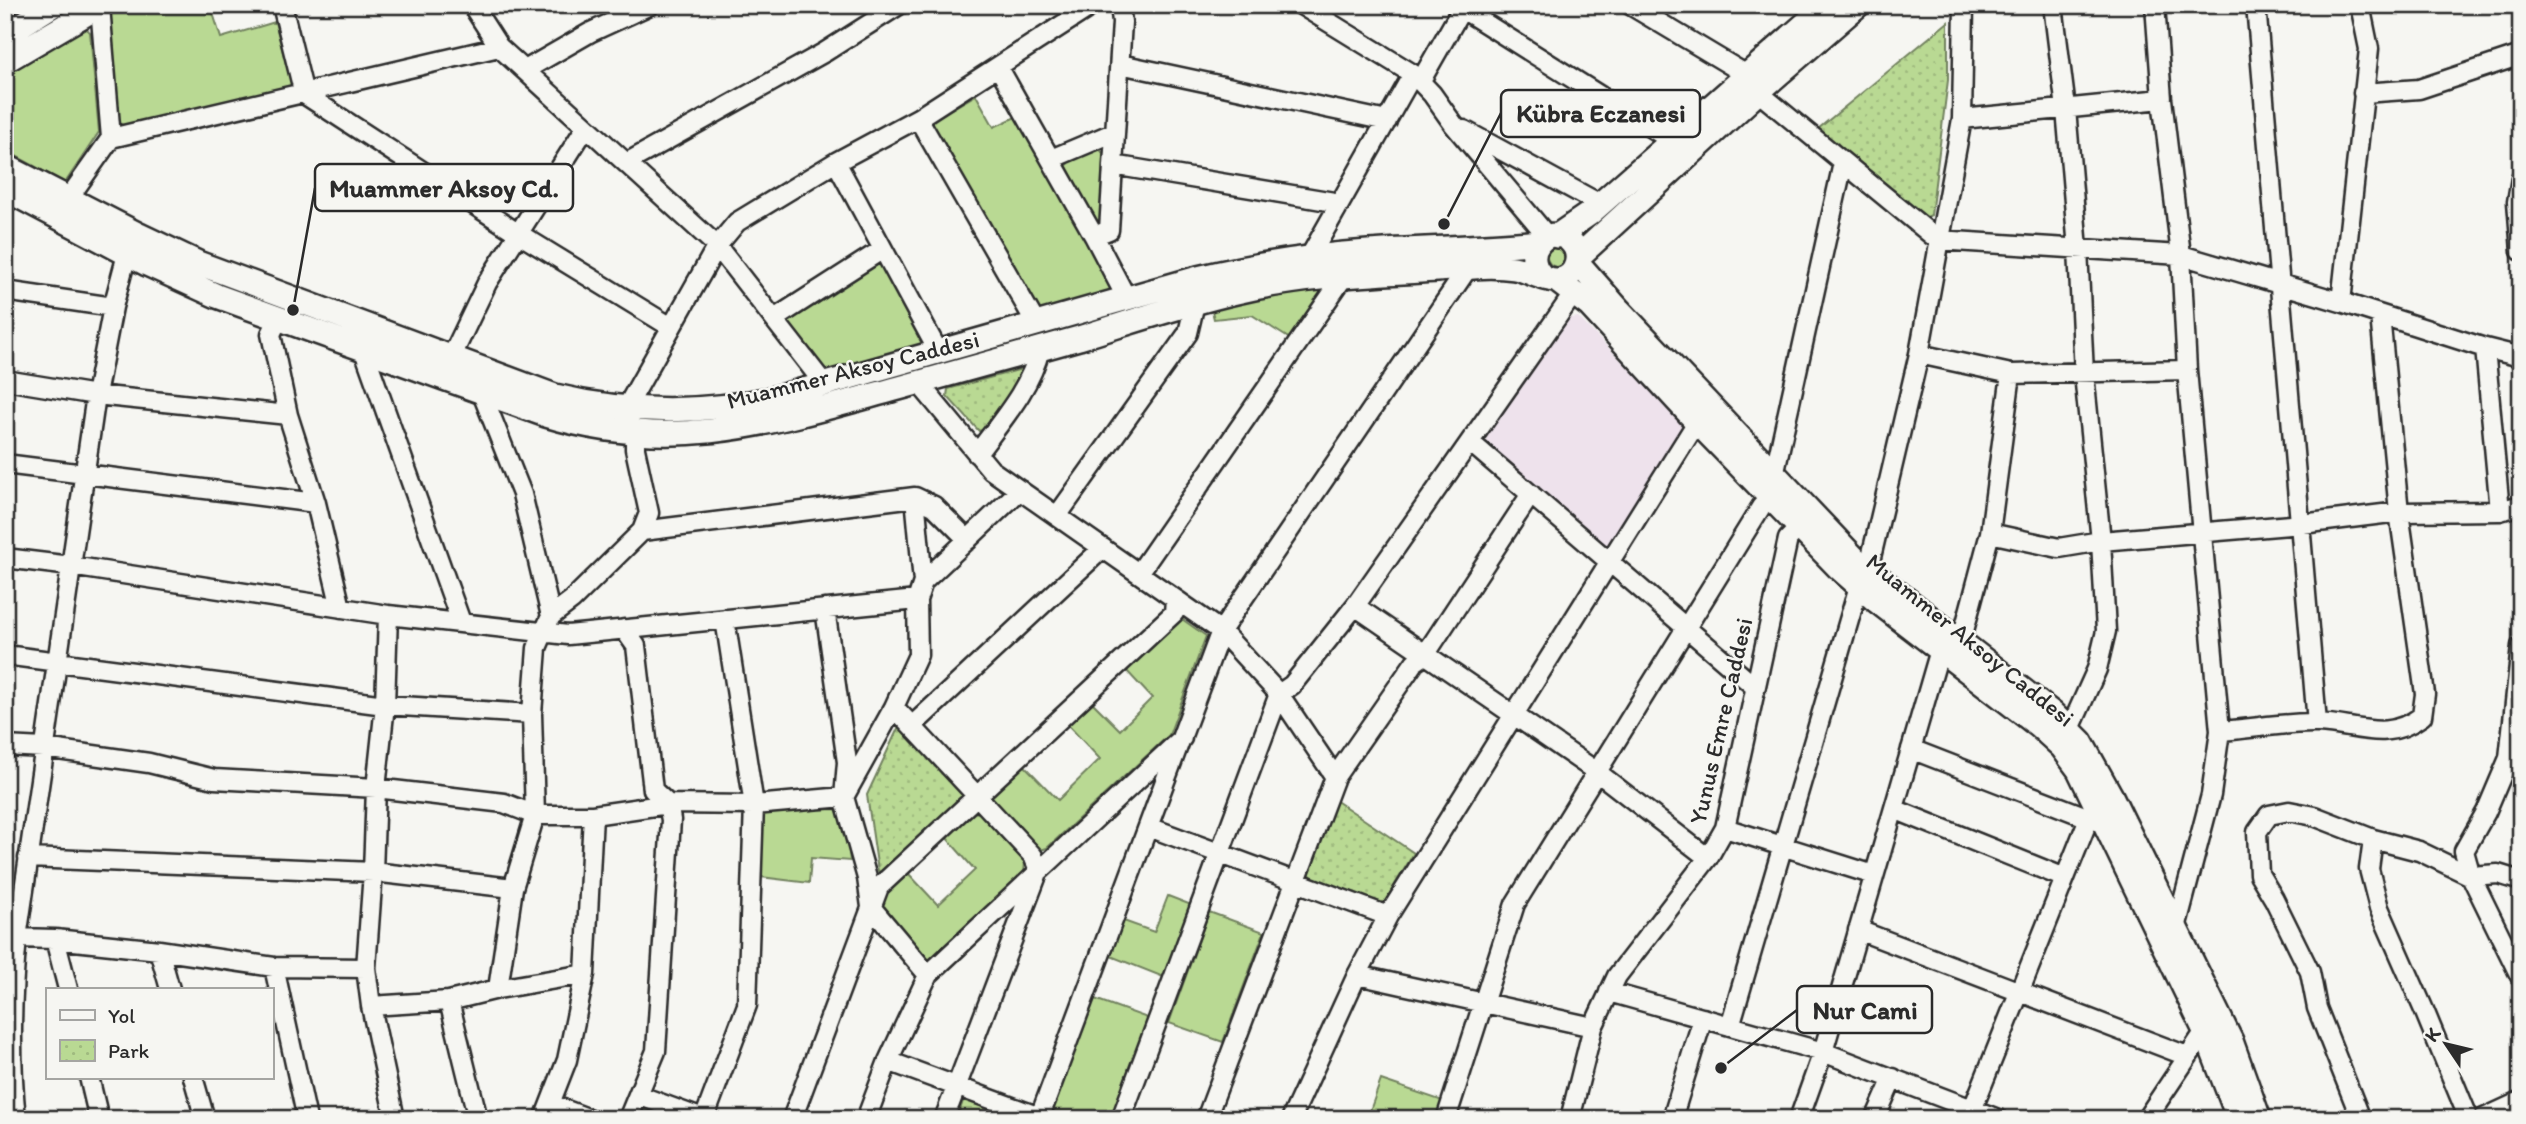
<svg xmlns="http://www.w3.org/2000/svg" width="2526" height="1124" font-family="Itim,sans-serif">
  <style>
    .built { fill: #eee2ec }
    .green { fill: #b9d993; stroke: #72825f; stroke-width: 2 }
    .forest { fill: url(#forest-crowns); stroke: #72825f; stroke-width: 2 }
    .park { fill: url(#park-dots); stroke: #72825f; stroke-width: 2 }
    .lines { fill: none; stroke-linecap: round; stroke-linejoin: round }
    .minor-casing { stroke: #2b2b2b; stroke-width: 23 }
    .major-casing { stroke: #2b2b2b; stroke-width: 28 }
    .minor { stroke: #f6f6f2; stroke-width: 18 }
    .major { stroke: #f6f6f2; stroke-width: 23 }
    .labels { text-anchor: middle; stroke-width: 5; stroke-linejoin: round; paint-order: stroke }
    .street-label { font-size: 24px; fill: #2b2b2b; stroke: #f6f6f2 }
    .leader { fill: none; stroke: #2b2b2b; stroke-width: 2.5 }
    .callout-dot { fill: #2b2b2b; stroke: #f6f6f2; stroke-width: 2.5 }
    .callout { fill: #f6f6f2; stroke: #2b2b2b; stroke-width: 2.5 }
    .callout-label { font-size: 26px; text-anchor: middle; font-weight: bold; fill: #2b2b2b }
  </style>
  <defs>
    <pattern id="forest-crowns" width="20" height="18" patternUnits="userSpaceOnUse" patternTransform="scale(1.75)"><rect width="20" height="18" fill="#b9d993"/><path d="M2 6a3 3 0 1 1 6 0M12 15a3 3 0 1 1 6 0" fill="none" stroke="#9fba7f"/></pattern>
    <pattern id="park-dots" width="8" height="8" patternUnits="userSpaceOnUse" patternTransform="scale(1.75)"><rect width="8" height="8" fill="#b9d993"/><path d="M2 2h.1M6 6h.1" fill="none" stroke="#9fba7f" stroke-width="1.8" stroke-linecap="round"/></pattern>
  </defs>
  <rect width="100%" height="100%" fill="#f6f6f2"/>
  <filter id="ink" filterUnits="userSpaceOnUse"><feTurbulence type="fractalNoise" baseFrequency=".0143" numOctaves="2"/><feDisplacementMap in="SourceGraphic" scale="14" xChannelSelector="R" yChannelSelector="G"/><feConvolveMatrix kernelMatrix="1 2 1 2 8 2 1 2 1" color-interpolation-filters="sRGB"/></filter>
  <g filter="url(#ink)">
    <!-- built -->
    <path class="built" d="M1578,317L1678,418L1684,433L1612,544L1602,546L1487,450L1486,431L1564,319Z"/>
    <!-- green -->
    <path class="green" d="M115,5H228L212,10L221,38L275,22L292,86L128,128L118,122L107,9Z
      M83,27L90,32L99,132L65,183L5,150V73Z
      M976,95L994,127L1020,115L1115,283L1113,291L1043,313L1037,307L932,126L934,119Z
      M1098,147L1103,153L1101,220L1096,223L1067,167L1068,159Z
      M1547 257a10 10 0 1 1 20 0a10 10 0 1 1-20 0Z
      M876,261L885,266L927,346L830,373L821,368L786,320Z
      M1322,285V293L1290,339L1252,315L1214,319L1211,307Z
      M1194,289L1196,295L745,418L643,424L644,419Z
      M1179,617L1206,636L1169,735L1047,848L1037,851L990,800L992,795L1024,765L1058,800L1100,759L1067,724L1091,701L1120,730L1152,698L1125,669Z
      M837,809L845,818L850,861L811,858L809,883L761,877L763,816L768,811Z
      M973,812L979,813L1025,862L1024,874L932,959L923,960L879,907L884,895L908,873L938,905L975,870L946,837Z
      M1168,896L1194,906L1166,978L1108,955L1121,920L1154,932Z
      M1209,912L1264,932L1223,1042L1169,1023Z
      M1092,998L1153,1020L1114,1119H1066L1049,1112Z
      M1381,1080L1443,1101L1436,1119H1367Z
      M964,1098L1020,1119H957Z"/>
    <!-- forest -->
    <path class="forest" d="M645,1103L684,1119H633Z"/>
    <!-- park -->
    <path class="park" d="M1948,22V80L1931,215L1925,218L1818,129Z
      M1022,369L1023,376L987,428L979,431L947,396L948,389Z
      M900,724L966,792L964,801L886,874L878,871L867,795Z
      M1335,800L1414,853L1382,906L1315,881L1306,869Z"/>
    <g class="lines">
      <!-- minor casing -->
      <g class="minor-casing">
        <path id="minor" d="M282,5L304,94L519,234L671,327
          M472,5L499,47L717,246L818,376L819,386
          M1301,5L1413,74L1432,94L1454,125L1548,237
          M1456,5L1672,141
          M1630,5L1747,75
          M2053,5L2066,109L2078,249L2084,374L2101,541L2106,631L2097,669L2070,729
          M2155,5L2162,99L2181,255L2187,370L2220,731L2211,795L2176,928
          M2256,5L2317,723
          M1120,64L1387,121
          M999,68L1094,236L1127,299
          M525,70L591,32L650,5
          M1420,82L1464,5
          M1758,92L1938,240L2181,255L2341,302L2485,348L2521,357
          M2363,93L2419,89L2521,55
          M918,118L1037,325
          M1962,119L2162,99
          M1464,130L1600,204
          M111,138L499,47
          M1051,159L1115,132
          M836,162L938,351
          M626,163L825,52L899,5
          M1113,165L1340,203
          M2521,178L2517,202L2521,251
          M68,199L111,138L100,6
          M1094,236L1109,230L1122,22L1120,5
          M1309,258L1413,74
          M5,291L113,307
          M2341,302L2369,49L2360,5
          M279,318L271,334L288,415L316,503L341,608
          M774,319L883,249
          M363,348L461,622
          M2485,348L2500,511
          M1919,354L2011,374L2187,370
          M451,358L487,283L586,127
          M5,380L96,395L288,415
          M918,382L991,470L1221,631L1279,694L1335,777
          M481,391L522,494L551,616
          M1470,442L1755,687
          M977,454C1001,421 1030,389 1040,349
          M5,464L316,503
          M1774,475L1843,163
          M915,497L934,506L968,540
          M1057,516L1188,333L1195,303
          M642,531L649,513L635,449V432L626,417L625,410L717,246L737,222L836,162L918,118L1093,5
          M1990,533L2059,548L2101,541L2302,524L2399,512L2500,511L2521,505
          M5,558L71,566L388,615L568,635L917,600
          M1868,570L1919,354L1962,119L1964,5
          M1139,573L1345,275
          M923,582L1020,490
          M1355,606L1597,772L1708,858
          M825,609L847,762L844,797L867,878L871,907L928,975
          M388,615L385,705L376,788L373,872L366,968L371,1006L395,1119
          M624,629L636,646L653,790L668,804L671,820L656,1051L628,1119
          M1961,642L1990,533L2011,374
          M2521,646L2509,758L2486,812L2464,851L2471,876L2521,978
          M5,655L385,705L532,714
          M894,707L1033,856L1039,870L944,1119
          M912,726L1103,548
          M2220,731C2251,729 2287,722 2318,723C2358,725 2386,743 2422,716L2425,694L2399,512L2380,315
          M5,746L44,748L149,763L214,779L376,788L504,803L535,815H593L668,804L754,805L844,797L894,707L918,655L917,600L923,582L915,497L642,531L572,600L551,616L537,648L532,714L535,815L513,888L498,989
          M1911,749L2089,818
          M1894,809L2065,878
          M1149,827L1388,916
          M1725,828L1874,875
          M2373,839L2369,869L2379,908L2424,1010L2469,1119
          M28,858L373,872L513,888
          M1858,930L2187,1056
          M17,938L55,939L159,950L274,967L366,968
          M55,939L68,989
          M159,950L170,989
          M274,967L307,1119
          M1357,975L1593,1027
          M1609,992L1823,1052L1998,1119
          M449,1001L478,1119
          M371,1006L449,1001L498,989L585,974
          M1730,1026L1859,586
          M888,1061L1045,1119
          M89,1077L99,1119
          M193,1077L205,1119
          M638,1095L703,1119
          M550,1104L590,1119
          M1969,1118L2095,803
          M16,1119C10,1059 11,998 17,938L96,395L113,307L127,254
          M544,1119L567,1060L585,974L593,815
          M704,1119L747,1005L754,805L725,619
          M792,1119L879,887L1174,613L1175,599
          M866,1119L888,1061L928,975L1182,738
          M1039,1119L1221,631L1468,268
          M1121,1119L1279,694L1292,685L1355,606L1574,293
          M1206,1119L1335,777L1415,662L1425,655L1531,494
          M1291,1119L1357,975L1388,916L1697,422
          M1446,1119L1515,904L1761,507L1770,497
          M1570,1119L1593,1027L1617,976L1708,858L1725,828L1788,539L1807,520
          M1672,1119L1703,1018
          M1799,1119L1823,1052L1940,650
          M1875,1119L1893,1078
          M2146,1119L2205,1031
          M2361,1119L2317,1008L2310,972L2274,899L2259,874L2257,832L2269,815L2289,811L2314,816L2373,839L2419,851L2471,876L2498,874L2521,881
          M2482,1119L2521,1101"/>
      </g>
      <!-- major casing -->
      <g class="major-casing">
        <path id="major" d="M5,35L53,5
          M5,61L101,5
          M5,166L139,235L198,263L555,396C629,414 702,414 776,398L1198,278C1254,265 1310,256 1368,252C1425,248 1483,248 1540,242
          M5,189L147,264L217,296L546,415C677,455 773,422 899,388C959,371 1019,355 1079,338C1131,322 1183,304 1236,292C1302,276 1370,274 1438,270C1463,268 1489,264 1514,268C1527,270 1546,281 1558,280C1577,278 1584,253 1569,240C1547,223 1521,253 1541,275
          M1557,236L1589,214L1827,5
          M1578,257L1758,92L1858,5
          M1577,262L1619,310L1857,561L2052,713L2081,742L2111,796L2231,1041L2259,1119
          M1556,280L1589,305L1697,422L1840,569L1874,599L2039,726L2062,747L2079,770L2205,1031L2239,1119"/>
      </g>
      <!-- minor -->
      <use href="#minor" class="minor"/>
      <!-- major -->
      <use href="#major" class="major"/>
    </g>
  </g>
  <g class="labels">
    <!-- street labels -->
    <g class="street-label">
      <text transform="translate(853 370) rotate(-14)" y="8">Muammer Aksoy Caddesi</text>
      <text transform="translate(1970 640) rotate(39)" y="8">Muammer Aksoy Caddesi</text>
      <text transform="translate(1721 721) rotate(-77)" y="8">Yunus Emre Caddesi</text>
    </g>
  </g>
  <!-- callouts -->
  <path class="leader" d="M1444 224L1501 113M293 310L315 188M1721 1068L1797 1010"/>
  <g class="callout-dot">
    <circle cx="1444" cy="224" r="7"/>
    <circle cx="293" cy="310" r="7"/>
    <circle cx="1721" cy="1068" r="7"/>
  </g>
  <g class="callout">
    <rect x="1501" y="90" width="199" height="47" rx="7"/>
    <rect x="315" y="164" width="258" height="47" rx="7"/>
    <rect x="1797" y="986" width="135" height="47" rx="7"/>
  </g>
  <g class="callout-label">
    <text x="1601" y="122">Kübra Eczanesi</text>
    <text x="444" y="197">Muammer Aksoy Cd.</text>
    <text x="1865" y="1019">Nur Cami</text>
  </g>
  <!-- margin -->
  <rect width="2526" height="1124" fill="none" stroke="#f6f6f2" stroke-width="28"/>
  <rect x="14" y="14" width="2498" height="1096" fill="none" stroke="#2b2b2b" stroke-width="2.5" filter="url(#ink)"/>
  <!-- legend -->
  <rect x="46" y="988" width="228" height="91" fill="#f6f6f2" stroke="#a5a5a2" stroke-width="2"/>
  <rect x="60" y="1010" width="35" height="10" fill="#f6f6f2" stroke="#a5a5a2" stroke-width="2"/>
  <text x="108" y="1023" font-size="21" fill="#2b2b2b">Yol</text>
  <rect x="60" y="1040" width="35" height="21" fill="url(#park-dots)" stroke="#a5a5a2" stroke-width="2"/>
  <text x="108" y="1058" font-size="21" fill="#2b2b2b">Park</text>
  <!-- north arrow -->
  <g transform="translate(2446 1044) rotate(305)" stroke="#f6f6f2" stroke-width="5" paint-order="stroke">
  <path d="M0-5L12 26L0 18L-12 26Z" fill="#2b2b2b"/>
  <text y="-10" font-size="19" font-weight="bold" text-anchor="middle" fill="#2b2b2b">K</text>
  </g>
</svg>
